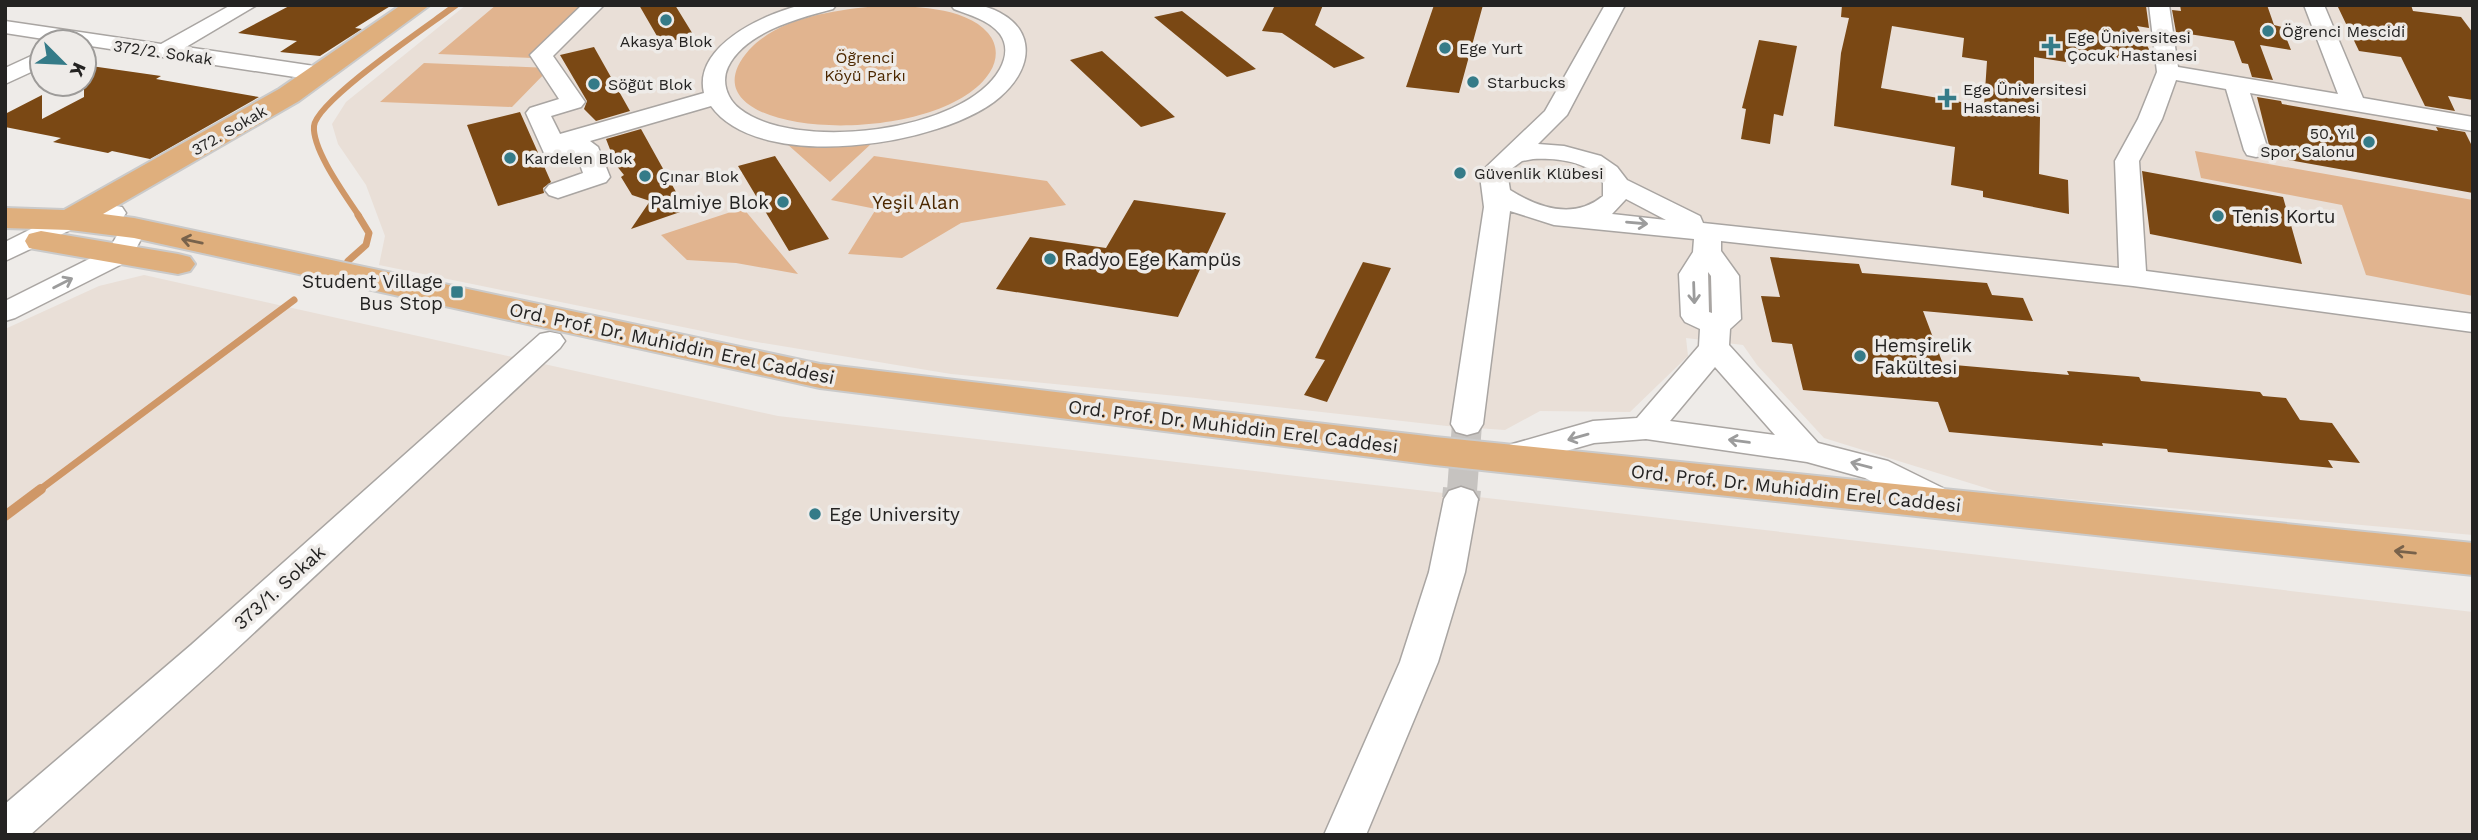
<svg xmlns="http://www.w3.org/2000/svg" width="2478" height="840" font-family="'Work Sans',sans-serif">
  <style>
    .built { fill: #e9dfd7 }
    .green { fill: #e1b48f }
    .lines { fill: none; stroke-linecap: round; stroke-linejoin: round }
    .stream-far2 { stroke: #cf9767; stroke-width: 6 }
    .stream-far1 { stroke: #cf9767; stroke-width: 7 }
    .stream { stroke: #cf9767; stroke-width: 10 }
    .building { fill: #7a4814; fill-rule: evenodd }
    .minor-tunnel-far1 { stroke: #c6c3c0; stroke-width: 30; stroke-dasharray: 30 15; stroke-linecap: butt }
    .minor-tunnel { stroke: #c6c3c0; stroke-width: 38; stroke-dasharray: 38 18; stroke-linecap: butt }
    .minor-casing { stroke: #a9a5a2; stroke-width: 3 }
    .major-casing { stroke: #cacaca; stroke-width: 4 }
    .minor { fill: #fff; fill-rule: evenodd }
    .major { fill: #dfaf7d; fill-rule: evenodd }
    .oneway { stroke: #9c9c9c }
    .oneway2 { stroke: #78624b }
    .poi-dot { fill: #357b88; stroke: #eeebe8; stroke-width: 2.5 }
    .labels { text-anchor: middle; stroke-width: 7; stroke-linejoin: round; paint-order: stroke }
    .far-poi-label { font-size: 16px; fill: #242322; stroke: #eeebe8; text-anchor: start }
    .far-street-label { font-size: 16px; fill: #242322; stroke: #eeebe8 }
    .far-park-label { font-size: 16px; fill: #4c2800; stroke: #eeebe8 }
    .poi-label { font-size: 19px; fill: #242322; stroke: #eeebe8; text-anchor: start }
    .park-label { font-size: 19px; fill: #4c2800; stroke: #eeebe8 }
    .street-label { font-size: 19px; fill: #242322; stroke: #eeebe8 }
  </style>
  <rect width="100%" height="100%" fill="#eeebe8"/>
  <!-- built -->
  <path class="built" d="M466,5H2473V535L2002,493L1824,438L1757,365L1743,345L1686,338L1688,356L1630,412L1540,411L1505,430L1447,426L1187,397L951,374L751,341L379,265L385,236L366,185L338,144L332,124L346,102Z
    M144,275L778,416L2473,612V835H5V329L99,286Z"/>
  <!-- green -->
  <path class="green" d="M496,5L592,7L533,58L438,54Z
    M877,6C910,6 965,6 988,33C998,45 998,59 990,72C940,152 670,140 749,50C779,17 836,10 877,6Z
    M424,63L550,68L512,107L380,102Z
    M787,144H871L830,182Z
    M2195,151L2473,200V296L2366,275L2342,205L2201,178Z
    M874,156L1047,181L1066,205L961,223L902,258L848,254L876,209L831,200Z
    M743,208L798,274L736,263L687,260L661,235Z"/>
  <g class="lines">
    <!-- stream-far2 -->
    <path class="stream-far2" d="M359,216C346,196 312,150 314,126C317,100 431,24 456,5"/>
    <!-- stream-far1 -->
    <path class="stream-far1" d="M348,261L366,245L369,233L358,215
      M38,491L294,300"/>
    <!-- stream -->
    <path class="stream" d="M5,516L41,489"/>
  </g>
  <!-- building -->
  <path class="building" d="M291,5H392L355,28L362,29L320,56L280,52L297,41L238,33Z
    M639,5H675L694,36L661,43Z
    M1275,5H1323L1315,25L1365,58L1334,68L1282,33L1262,31Z
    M1434,5H1483L1459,93L1406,87Z
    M1842,5L2146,6L2149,28L2137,26L2153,57L2136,59L2118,56V58L2066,49V62L2034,57V115L2040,117L2039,174L2068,180L2069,214L1983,197V191L1951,185L1955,147L1834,126L1841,53L1849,18L1841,17ZM1892,26L1964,38L1962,57L1987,61L1984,106L1881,88Z
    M2180,5H2267L2274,25L2282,27L2291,50L2260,45L2273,80L2252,77L2248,64L2242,63L2234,41L2176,32L2172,10L2181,11Z
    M2337,5H2411L2413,11L2461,17L2473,33V100L2448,96L2455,111L2425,106L2401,57L2359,51Z
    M1182,11L1256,69L1227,77L1154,17Z
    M1759,40L1797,46L1783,116L1774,114L1770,144L1741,139L1746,109L1742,108Z
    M594,47L630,111L596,121L584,109L587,101L560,55Z
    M1102,51L1175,117L1141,127L1070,60Z
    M84,65L161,76L156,79L259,97L150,159L112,151L108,153L53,142L61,138L5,127V114L42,95V119L84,97Z
    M2257,97L2281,101L2282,104L2438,131L2436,127L2465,132L2473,148V193L2272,157Z
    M520,112L551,182L543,188L544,193L498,206L467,125Z
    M641,129L686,210L631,229L650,201L632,195L621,177L624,175L616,165L606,139Z
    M775,156L829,239L789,251L738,166Z
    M2142,171L2283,197L2302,264L2150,234Z
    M1134,200L1226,213L1178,317L996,289L1030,237L1106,248Z
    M1770,257L1859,264L1862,273L1987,283L1992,295L2023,298L2033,321L1923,311L1943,364L2069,375L2067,371L2139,377L2141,381L2260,392L2263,396L2286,398L2300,420L2332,423L2360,463L2328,460L2333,468L2168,452L2167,449L2102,443L2103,446L1949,432L1938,402L1803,390L1792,344L1772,342L1761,296L1780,297Z
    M1363,262L1391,268L1327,402L1304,395L1325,360L1315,358Z"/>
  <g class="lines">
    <!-- minor-tunnel-far1 -->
    <path class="minor-tunnel-far1" d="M1462,491L1467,424"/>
    <!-- minor-tunnel -->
    <path class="minor-tunnel" d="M1461,499L1462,489"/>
    <!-- minor casing -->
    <g class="minor-casing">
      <path id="minor" d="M231,5H257L186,47L321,67L329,69L332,74L329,79L321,81L84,45V42H63L5,33V21L161,44Z
        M582,5H604L553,56L585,102L581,107L551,116L560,134L704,93C693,47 762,15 798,6C810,3 824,5 836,5L833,9C799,18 745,32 728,67C721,82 727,99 740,109C795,152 964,133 1000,69C1006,58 1008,45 1000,34C989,20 969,15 954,9L951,5C961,5 973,3 983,6C1035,21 1038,64 1000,97C944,146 759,174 711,106L590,141L598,147L610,177L606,182L558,198L549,195L545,190L549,185L583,173L577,156L556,160L547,158L544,153L526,113L530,108L559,99L530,55Z
        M1605,5H1625L1567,115L1538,144L1564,146L1601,156L1617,167L1627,180L1700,216L1703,223L2119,268L2115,161L2138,119L2157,72L2149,5H2169L2178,67L2338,94L2304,5H2324L2363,98L2473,117V131L2250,93L2268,150L2265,155L2256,157L2247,155L2244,150L2226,89L2176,80L2162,119L2139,161L2146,271L2473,314V332L2133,286L1721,241V251L1739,276L1741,319L1730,329L1729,345L1818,443L1888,461L1957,495L1962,504L1957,513L1945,516L1933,513L1865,478L1807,462L1646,439L1594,443L1506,468L1495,465L1490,457L1495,449L1593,421L1637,418L1699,346L1700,329L1685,322L1681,316L1679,274L1693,252L1694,239L1554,225L1510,211L1483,424L1478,432L1467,435L1456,432L1451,424L1484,207L1480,176L1483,170L1545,111ZM1533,159C1557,158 1590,161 1603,183V196C1574,220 1539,208 1510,190L1507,172L1522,161ZM1626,199L1666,220L1612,214ZM1708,272L1711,276L1712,313L1709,312ZM1715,367L1775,435L1670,421Z
        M42,51V67L5,84V68Z
        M89,202L122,207L126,213L122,219L113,221L80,216L83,220L79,226L5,261V242L61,214L70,212L79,214L76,210L80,204Z
        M134,220L143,222L147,228L130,260L15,318L5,321V301L109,249L125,222Z
        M550,332L560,334L565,341L560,348L217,667L30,835H5V804L191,645L540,334Z
        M1461,487L1473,491L1478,499L1465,572L1438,662L1366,835H1324L1400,662L1429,572L1444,499L1449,491Z"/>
    </g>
    <!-- major casing -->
    <g class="major-casing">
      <path id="major" d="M401,5H430L299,101L103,214L134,218L820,364L1435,437L2473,543V575L1435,465L820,388L134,238L70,230L5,228V208L64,210L279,89Z
        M41,231L178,254L190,257L195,264L190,271L178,274L29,248L25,241L29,234Z"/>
    </g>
    <!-- minor -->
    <use href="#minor" class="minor"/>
    <!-- major -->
    <use href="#major" class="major"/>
  </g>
  <!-- one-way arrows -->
  <defs><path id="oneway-shaft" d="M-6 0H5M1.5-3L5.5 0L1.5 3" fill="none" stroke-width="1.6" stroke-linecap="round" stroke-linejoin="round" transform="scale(1.75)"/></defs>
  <g class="oneway">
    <use href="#oneway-shaft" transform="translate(1637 223) rotate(5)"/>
    <use href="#oneway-shaft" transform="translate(63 283) rotate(-27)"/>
    <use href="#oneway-shaft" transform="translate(1694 293) rotate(88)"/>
    <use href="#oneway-shaft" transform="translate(1578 437) rotate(164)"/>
    <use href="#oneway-shaft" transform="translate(1739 441) rotate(-172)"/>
    <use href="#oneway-shaft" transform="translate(1861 465) rotate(-165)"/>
  </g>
  <g class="oneway2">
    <use href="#oneway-shaft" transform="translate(192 241) rotate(-168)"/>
    <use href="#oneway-shaft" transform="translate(2405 552) rotate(-174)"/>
  </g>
  <!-- markers -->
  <g class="poi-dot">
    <circle cx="666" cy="20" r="7"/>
    <circle cx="2268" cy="31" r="7"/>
    <path d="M2047.5 35.5h7v7h7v7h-7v7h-7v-7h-7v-7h7z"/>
    <circle cx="1445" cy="48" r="7"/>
    <circle cx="1473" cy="82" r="7"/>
    <circle cx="594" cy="84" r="7"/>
    <path d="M1943.5 87.5h7v7h7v7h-7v7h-7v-7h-7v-7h7z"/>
    <circle cx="2369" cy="142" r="7"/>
    <circle cx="510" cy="158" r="7"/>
    <circle cx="1460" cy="173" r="7"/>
    <circle cx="645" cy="176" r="7"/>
    <circle cx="783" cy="202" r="7"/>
    <circle cx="2218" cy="216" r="7"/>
    <circle cx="1050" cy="259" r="7"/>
    <rect x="450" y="285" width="14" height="14" rx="3.5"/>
    <circle cx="1860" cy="356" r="7"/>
    <circle cx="815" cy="514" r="7"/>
  </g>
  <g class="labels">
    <!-- far-poi labels -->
    <g class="far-poi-label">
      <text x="2282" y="37">Öğrenci Mescidi</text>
      <text x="2067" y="43">Ege Üniversitesi<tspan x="2067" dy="18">Çocuk Hastanesi</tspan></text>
      <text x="666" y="47" text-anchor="middle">Akasya Blok</text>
      <text x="1459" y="54">Ege Yurt</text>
      <text x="1487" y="88">Starbucks</text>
      <text x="608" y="90">Söğüt Blok</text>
      <text x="1963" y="95">Ege Üniversitesi<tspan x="1963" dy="18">Hastanesi</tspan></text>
      <text x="2355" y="139" text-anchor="end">50. Yıl<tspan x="2355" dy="18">Spor Salonu</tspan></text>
      <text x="524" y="164">Kardelen Blok</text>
      <text x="1474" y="179">Güvenlik Klübesi</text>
      <text x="659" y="182">Çınar Blok</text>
    </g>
    <!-- far-street labels -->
    <g class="far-street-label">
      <text transform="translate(163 52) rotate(8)" y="6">372/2. Sokak</text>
      <text transform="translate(229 130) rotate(-30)" y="6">372. Sokak</text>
    </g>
    <!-- far-park labels -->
    <g class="far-park-label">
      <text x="865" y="63">Öğrenci<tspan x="865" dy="18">Köyü Parkı</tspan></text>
    </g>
    <!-- poi labels -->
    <g class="poi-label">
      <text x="769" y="209" text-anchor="end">Palmiye Blok</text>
      <text x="2232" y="223">Tenis Kortu</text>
      <text x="1064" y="266">Radyo Ege Kampüs</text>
      <text x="443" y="288" text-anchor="end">Student Village<tspan x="443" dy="22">Bus Stop</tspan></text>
      <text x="1874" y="352">Hemşirelik<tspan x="1874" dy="22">Fakültesi</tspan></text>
      <text x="829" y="521">Ege University</text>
    </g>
    <!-- park labels -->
    <g class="park-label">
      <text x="916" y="209">Yeşil Alan</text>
    </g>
    <!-- street labels -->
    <g class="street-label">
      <text transform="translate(672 343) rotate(12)" y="7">Ord. Prof. Dr. Muhiddin Erel Caddesi</text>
      <text transform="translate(1233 426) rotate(7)" y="7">Ord. Prof. Dr. Muhiddin Erel Caddesi</text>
      <text transform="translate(1796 488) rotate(6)" y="7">Ord. Prof. Dr. Muhiddin Erel Caddesi</text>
      <text transform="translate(279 587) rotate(-42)" y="7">373/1. Sokak</text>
    </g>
  </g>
  <!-- border -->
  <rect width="2478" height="840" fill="none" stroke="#242322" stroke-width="14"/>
  <!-- north arrow -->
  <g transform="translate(63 63) rotate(114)"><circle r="33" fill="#eeebe8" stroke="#9d9b99" stroke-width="2"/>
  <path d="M0-5L12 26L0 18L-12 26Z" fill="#357b88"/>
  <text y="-10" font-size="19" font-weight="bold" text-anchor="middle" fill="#242322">K</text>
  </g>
</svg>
